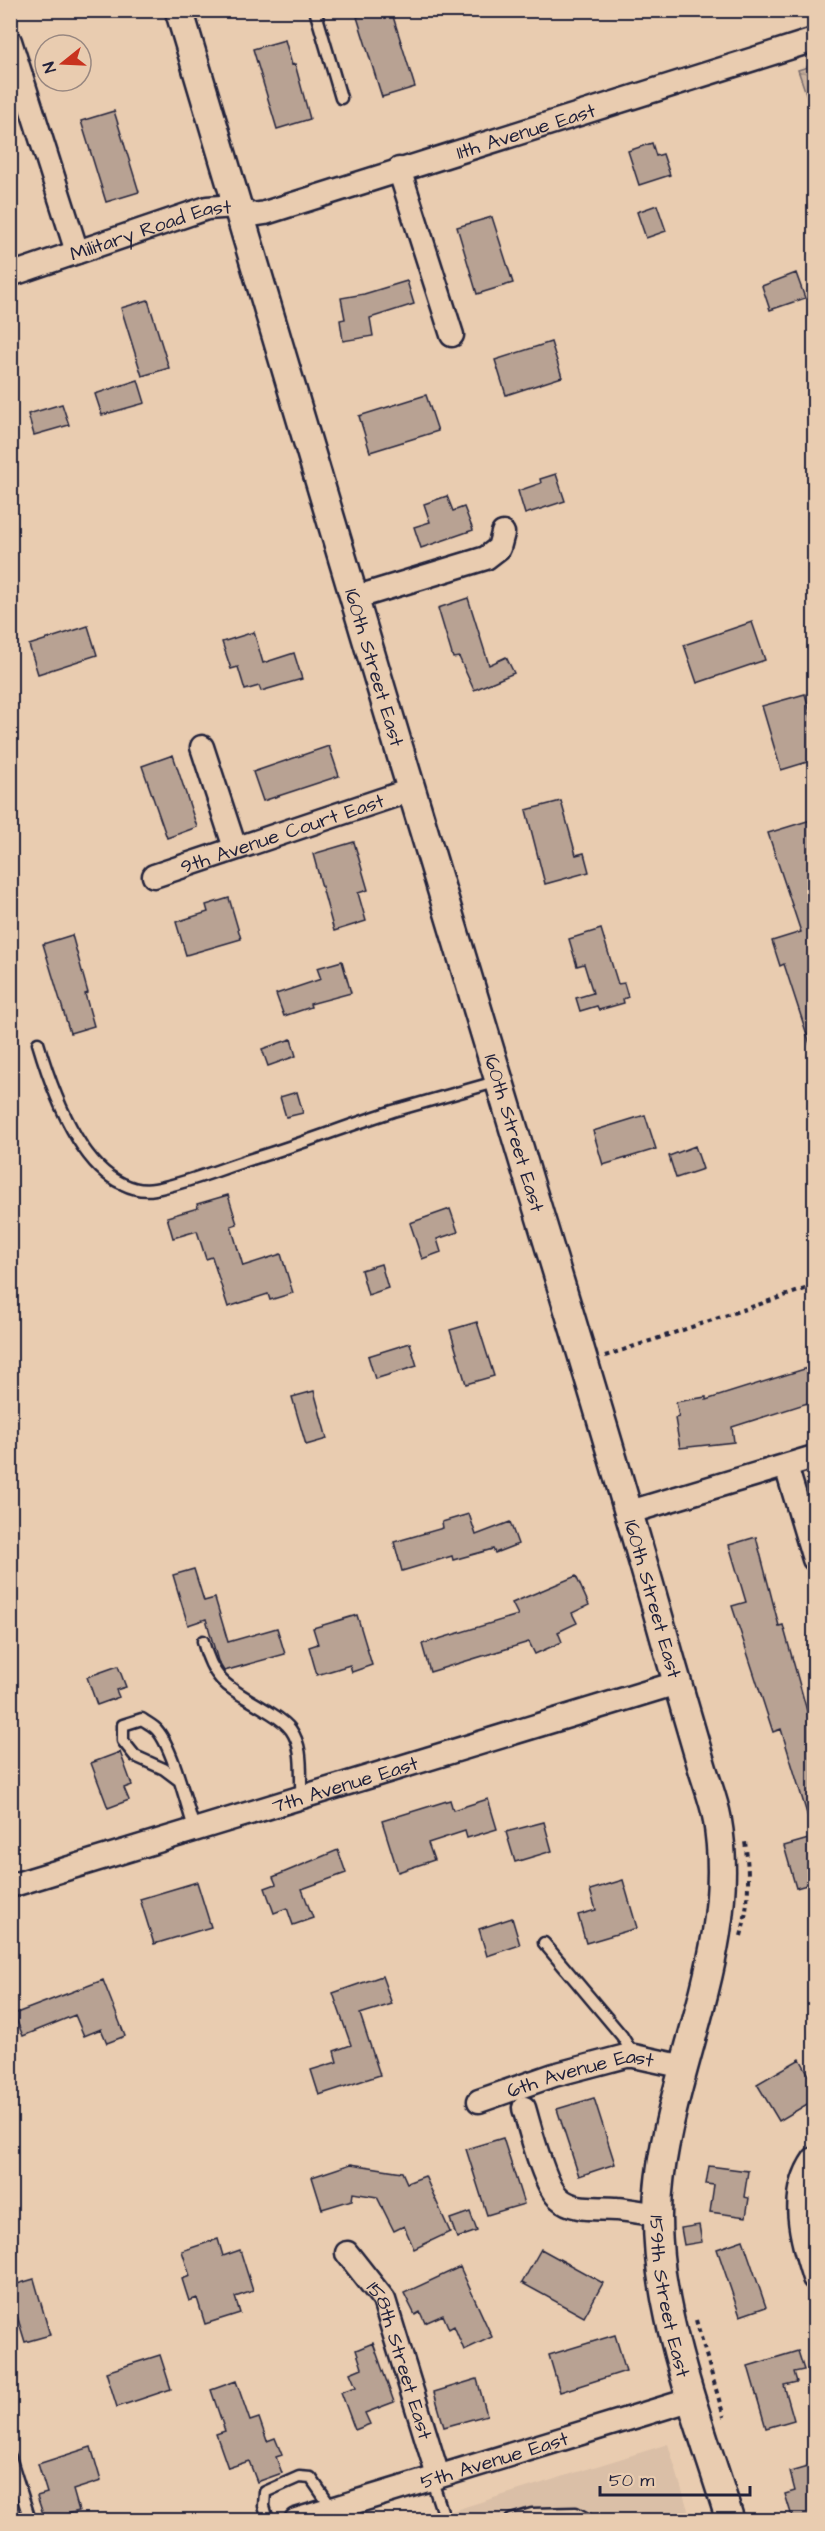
<svg xmlns="http://www.w3.org/2000/svg" width="825" height="2531" font-family="'Architects Daughter',sans-serif">
  <style>
    .built { fill: #dabfa7 }
    .forest { fill: url(#forest-crowns); stroke: #776a6d; stroke-width: 1.5 }
    .building { fill: #b8a293; stroke: #22223b; stroke-width: 1.5 }
    .lines { fill: none; stroke-linecap: round; stroke-linejoin: round }
    .service-casing { stroke: #22223b; stroke-width: 15 }
    .minor-casing { stroke: #22223b; stroke-width: 27 }
    .tertiary-casing { stroke: #22223b; stroke-width: 32 }
    .path { stroke: #22223b; stroke-width: 4; stroke-dasharray: 4.5 4.5; stroke-linecap: butt }
    .service { stroke: #e9ccb0; stroke-width: 10 }
    .minor { stroke: #e9ccb0; stroke-width: 22 }
    .tertiary { stroke: #e9ccb0; stroke-width: 27 }
    .labels { text-anchor: middle; stroke-width: 6; stroke-linejoin: round; paint-order: stroke }
    .street-label { font-size: 20px; fill: #22223b; stroke: #e9ccb0 }
  </style>
  <defs>
    <pattern id="forest-crowns" width="20" height="18" patternUnits="userSpaceOnUse" patternTransform="scale(1.5)"><rect width="20" height="18" fill="#ccb39f"/><path d="M2 6a3 3 0 1 1 6 0M12 15a3 3 0 1 1 6 0" fill="none" stroke="#a59183"/></pattern>
  </defs>
  <rect width="100%" height="100%" fill="#e9ccb0"/>
  <filter id="ink" filterUnits="userSpaceOnUse"><feTurbulence type="fractalNoise" baseFrequency=".0167" numOctaves="2"/><feDisplacementMap in="SourceGraphic" scale="12" xChannelSelector="R" yChannelSelector="G"/><feConvolveMatrix kernelMatrix="1 2 1 2 8 2 1 2 1" color-interpolation-filters="sRGB"/></filter>
  <g filter="url(#ink)">
    <!-- built -->
    <path class="built" d="M668,2444L691,2520H423Z"/>
    <!-- forest -->
    <path class="forest" d="M814,65V117L798,70Z"/>
    <!-- building -->
    <path class="building" d="M379,10H391L415,87L382,97L357,17Z
      M285,40L292,65L295,64L310,119L277,129L253,49Z
      M114,111L139,192L106,202L81,121Z
      M652,143L656,156L663,154L670,175L639,185L628,151Z
      M657,205L666,231L646,238L637,212Z
      M492,217L513,283L477,294L457,227Z
      M796,273L805,298L770,310L762,286Z
      M407,281L414,304L370,318L373,336L343,341L340,320L345,319L341,298L364,294Z
      M148,300L169,368L142,376L121,308Z
      M551,342L562,377L506,395L495,360Z
      M138,380L145,403L102,415L95,394Z
      M426,395L438,431L370,452L359,416Z
      M62,404L69,425L34,435L28,414Z
      M556,474L565,501L525,514L518,491L541,483L540,479Z
      M447,496L453,511L464,507L473,530L421,548L414,527L430,522L424,504Z
      M468,598L489,665L506,657L514,673L474,690L459,657L453,658L438,608Z
      M752,622L765,660L697,683L684,645Z
      M88,626L97,655L38,674L29,645Z
      M254,632L263,663L294,653L302,679L261,691L259,686L245,690L238,667L231,669L222,642Z
      M805,694L814,726V760L781,770L762,706Z
      M329,746L339,776L263,801L253,772Z
      M173,755L197,827L167,838L142,766Z
      M561,801L576,855L584,853L589,872L545,884L526,810Z
      M814,819V1047H811L784,964L780,966L772,941L801,932L768,833Z
      M354,842L368,890L358,893L366,921L334,931L313,854Z
      M229,898L241,939L186,955L176,922L208,912L206,905Z
      M601,929L618,984L624,983L628,997L623,999L624,1003L599,1010L597,1006L580,1011L576,998L593,993L584,964L577,966L569,939Z
      M72,935L88,993L85,994L94,1026L70,1033L43,944Z
      M342,961L351,993L310,1004L311,1007L284,1016L276,994L321,979L317,968Z
      M291,1039L296,1056L268,1066L262,1049Z
      M297,1092L303,1113L286,1117L280,1097Z
      M645,1115L656,1149L603,1165L593,1131Z
      M695,1146L703,1169L676,1178L669,1156Z
      M228,1195L237,1224L231,1226L243,1266L281,1254L293,1293L270,1300L268,1294L228,1307L212,1257L206,1259L197,1231L173,1238L167,1217L198,1208L197,1204Z
      M450,1209L458,1232L437,1239L441,1252L422,1259L410,1223Z
      M381,1264L388,1288L368,1295L361,1270Z
      M477,1322L494,1376L466,1384L450,1330Z
      M410,1343L417,1366L375,1379L368,1356Z
      M814,1366V1401L732,1427L734,1442L680,1448L675,1418L679,1417L676,1402L706,1397V1400Z
      M314,1391L327,1439L306,1445L292,1397Z
      M469,1514L476,1535L510,1522L518,1544L495,1553L493,1549L453,1560L452,1556L402,1571L394,1542L443,1528L442,1522Z
      M756,1537L779,1626L783,1625L814,1736V1826L811,1827L781,1729L773,1732L732,1606L746,1602L729,1545Z
      M194,1569L204,1601L215,1598L228,1642L277,1628L285,1654L224,1671L218,1661L206,1619L188,1625L173,1575Z
      M576,1576L589,1605L572,1613L577,1623L558,1632L562,1642L535,1654L529,1642L430,1672L422,1644L518,1615L512,1603Z
      M357,1615L372,1665L352,1672L350,1665L317,1675L309,1647L318,1644L313,1628Z
      M118,1666L126,1687L116,1690L119,1697L97,1705L87,1677Z
      M120,1752L132,1785L124,1788L129,1800L108,1808L91,1763Z
      M488,1799L497,1829L467,1838L465,1831L428,1843L434,1860L398,1872L382,1821L450,1800L453,1810Z
      M544,1822L552,1851L515,1862L506,1832Z
      M812,1838L814,1848V1883L796,1888L784,1846Z
      M338,1850L346,1873L302,1889L313,1918L293,1925L287,1908L274,1913L265,1888L276,1884L273,1877Z
      M623,1880L637,1928L586,1943L578,1915L596,1910L590,1890Z
      M197,1882L211,1927L154,1944L140,1899Z
      M512,1918L520,1945L487,1956L479,1929Z
      M382,1976L392,2004L360,2014L380,2075L319,2095L311,2070L337,2062L334,2051L351,2045L333,1993Z
      M103,1980L125,2036L107,2043L101,2029L84,2036L75,2015L23,2036L14,2014Z
      M800,2059L814,2084V2100L779,2121L757,2084Z
      M594,2098L615,2164L579,2176L557,2109Z
      M503,2138L524,2204L487,2215L466,2149Z
      M351,2164L402,2172L407,2183L425,2176L450,2232L414,2249L404,2226L394,2231L377,2197L353,2193L352,2200L322,2209L312,2177Z
      M709,2166L748,2171L744,2197L749,2198L746,2217L710,2212L714,2185L706,2184Z
      M470,2212L477,2231L457,2238L450,2219Z
      M699,2225L702,2242L684,2245L681,2228Z
      M218,2239L223,2256L240,2250L253,2291L235,2297L240,2313L205,2324L197,2298L189,2301L182,2279L190,2276L182,2251Z
      M743,2240L766,2307L740,2316L717,2249Z
      M541,2249L603,2283L584,2317L522,2283Z
      M460,2267L492,2337L464,2350L454,2326L449,2329L443,2315L425,2323L420,2312L415,2315L404,2293Z
      M34,2279L50,2335L25,2342L14,2306L10,2307V2286Z
      M615,2335L626,2371L560,2392L549,2355Z
      M373,2343L394,2402L365,2413L370,2424L355,2430L341,2392L356,2387L350,2373L362,2368L356,2350Z
      M798,2351L804,2370L794,2372L797,2382L784,2385L794,2420L766,2428L748,2366Z
      M160,2355L171,2389L117,2407L106,2372Z
      M477,2379L487,2415L444,2427L434,2392Z
      M236,2381L250,2421L259,2418L267,2441L275,2438L282,2455L276,2457L282,2473L257,2482L249,2461L228,2468L216,2434L225,2431L211,2390Z
      M91,2447L101,2481L73,2490L79,2511L45,2520L37,2496L47,2493L38,2464Z
      M814,2465V2520H793L785,2494L795,2491L790,2472Z"/>
    <g class="lines">
      <!-- service casing -->
      <g class="service-casing">
        <path id="service" d="M315,10L341,98
          M38,1043C51,1087 78,1164 123,1184C133,1189 144,1191 155,1189C188,1183 222,1168 255,1158C301,1144 347,1126 393,1111C428,1101 464,1091 499,1081
          M203,1641C214,1685 231,1688 266,1710C275,1716 285,1721 291,1730C305,1750 299,1776 302,1798
          M180,1781L164,1769L135,1756L123,1741V1725L142,1719C147,1723 154,1726 157,1730C173,1748 187,1807 195,1831
          M544,1943L622,2036L634,2056
          M10,2457L30,2520
          M431,2478L445,2520
          M268,2520L264,2506L265,2492L299,2477L311,2478L333,2510
          M511,2520L532,2514L576,2513L589,2520"/>
      </g>
      <!-- minor casing -->
      <g class="minor-casing">
        <g id="minor">
          <path d="M10,41L77,252"/>
          <path d="M399,169L452,335"/>
          <path id="s1" d="M10,275L207,208L236,206L252,215L265,213L814,40"/>
          <path d="M354,598L486,558L499,548L503,533"/>
          <path d="M202,747L235,848"/>
          <path id="s2" d="M154,876L411,790"/>
          <path d="M786,1466L814,1559"/>
          <path d="M630,1512L814,1457"/>
          <path id="s3" d="M10,1886L677,1683"/>
          <path id="s4" d="M479,2101L554,2075L626,2056H634L685,2067"/>
          <path d="M524,2108C530,2128 544,2186 559,2198C574,2212 598,2207 617,2209C631,2210 645,2213 658,2215"/>
          <path d="M814,2159C788,2196 802,2239 814,2278"/>
          <path id="s5" d="M347,2253L384,2300L438,2476"/>
          <path id="s6" d="M296,2520L693,2399"/>
        </g>
      </g>
      <!-- tertiary casing -->
      <g class="tertiary-casing">
        <g id="tertiary">
          <path id="s7" d="M179,10C296,404 413,797 532,1190C579,1344 626,1499 669,1654C680,1692 691,1730 702,1767C707,1784 714,1801 717,1818C739,1942 675,2056 660,2177C645,2288 698,2415 730,2520"/>
        </g>
      </g>
      <!-- path -->
      <path class="path" d="M605,1356L814,1286
        M741,1936C749,1905 750,1874 745,1842
        M696,2320L724,2417"/>
      <!-- service -->
      <use href="#service" class="service"/>
      <!-- minor -->
      <use href="#minor" class="minor"/>
      <!-- tertiary -->
      <use href="#tertiary" class="tertiary"/>
    </g>
  </g>
  <g class="labels">
    <!-- street labels -->
    <g class="street-label">
      <text dy="7" stroke="none"><textPath href="#s1" startOffset="542">11th Avenue East</textPath></text>
      <text dy="7" stroke="none"><textPath href="#s1" startOffset="148">Military Road East</textPath></text>
      <text dy="7" stroke="none"><textPath href="#s7" startOffset="686">160th Street East</textPath></text>
      <text dy="7" stroke="none"><textPath href="#s2" startOffset="135">9th Avenue Court East</textPath></text>
      <text dy="7" stroke="none"><textPath href="#s7" startOffset="1172">160th Street East</textPath></text>
      <text dy="7" stroke="none"><textPath href="#s7" startOffset="1658">160th Street East</textPath></text>
      <text dy="7" stroke="none"><textPath href="#s3" startOffset="350">7th Avenue East</textPath></text>
      <text dy="7" stroke="none"><textPath href="#s4" startOffset="106">6th Avenue East</textPath></text>
      <text dy="7" stroke="none"><textPath href="#s7" startOffset="2373">159th Street East</textPath></text>
      <text dy="7" stroke="none"><textPath href="#s5" startOffset="122">158th Street East</textPath></text>
      <text dy="7" stroke="none"><textPath href="#s6" startOffset="207">5th Avenue East</textPath></text>
    </g>
  </g>
  <!-- margin -->
  <rect width="825" height="2531" fill="none" stroke="#e9ccb0" stroke-width="36"/>
  <rect x="18" y="18" width="789" height="2495" fill="none" stroke="#22223b" stroke-width="2" filter="url(#ink)"/>
  <!-- north arrow -->
  <g transform="translate(63 63) rotate(252)"><circle r="28" fill="#e9ccb0" stroke="#998881" stroke-width="1.5"/>
  <path d="M0-4.5L10 22L0 15L-10 22Z" fill="#c8321e"/>
  <text y="-9" font-size="16" font-weight="bold" text-anchor="middle" fill="#22223b">N</text>
  </g>
  <!-- scale -->
  <path d="M600 2486v9h150v-9" fill="none" stroke="#22223b" stroke-width="3"/>
  <text x="609" y="2486" font-size="18" fill="#22223b" stroke="#e9ccb0" stroke-width="4.5" paint-order="stroke">50 m</text>
</svg>
